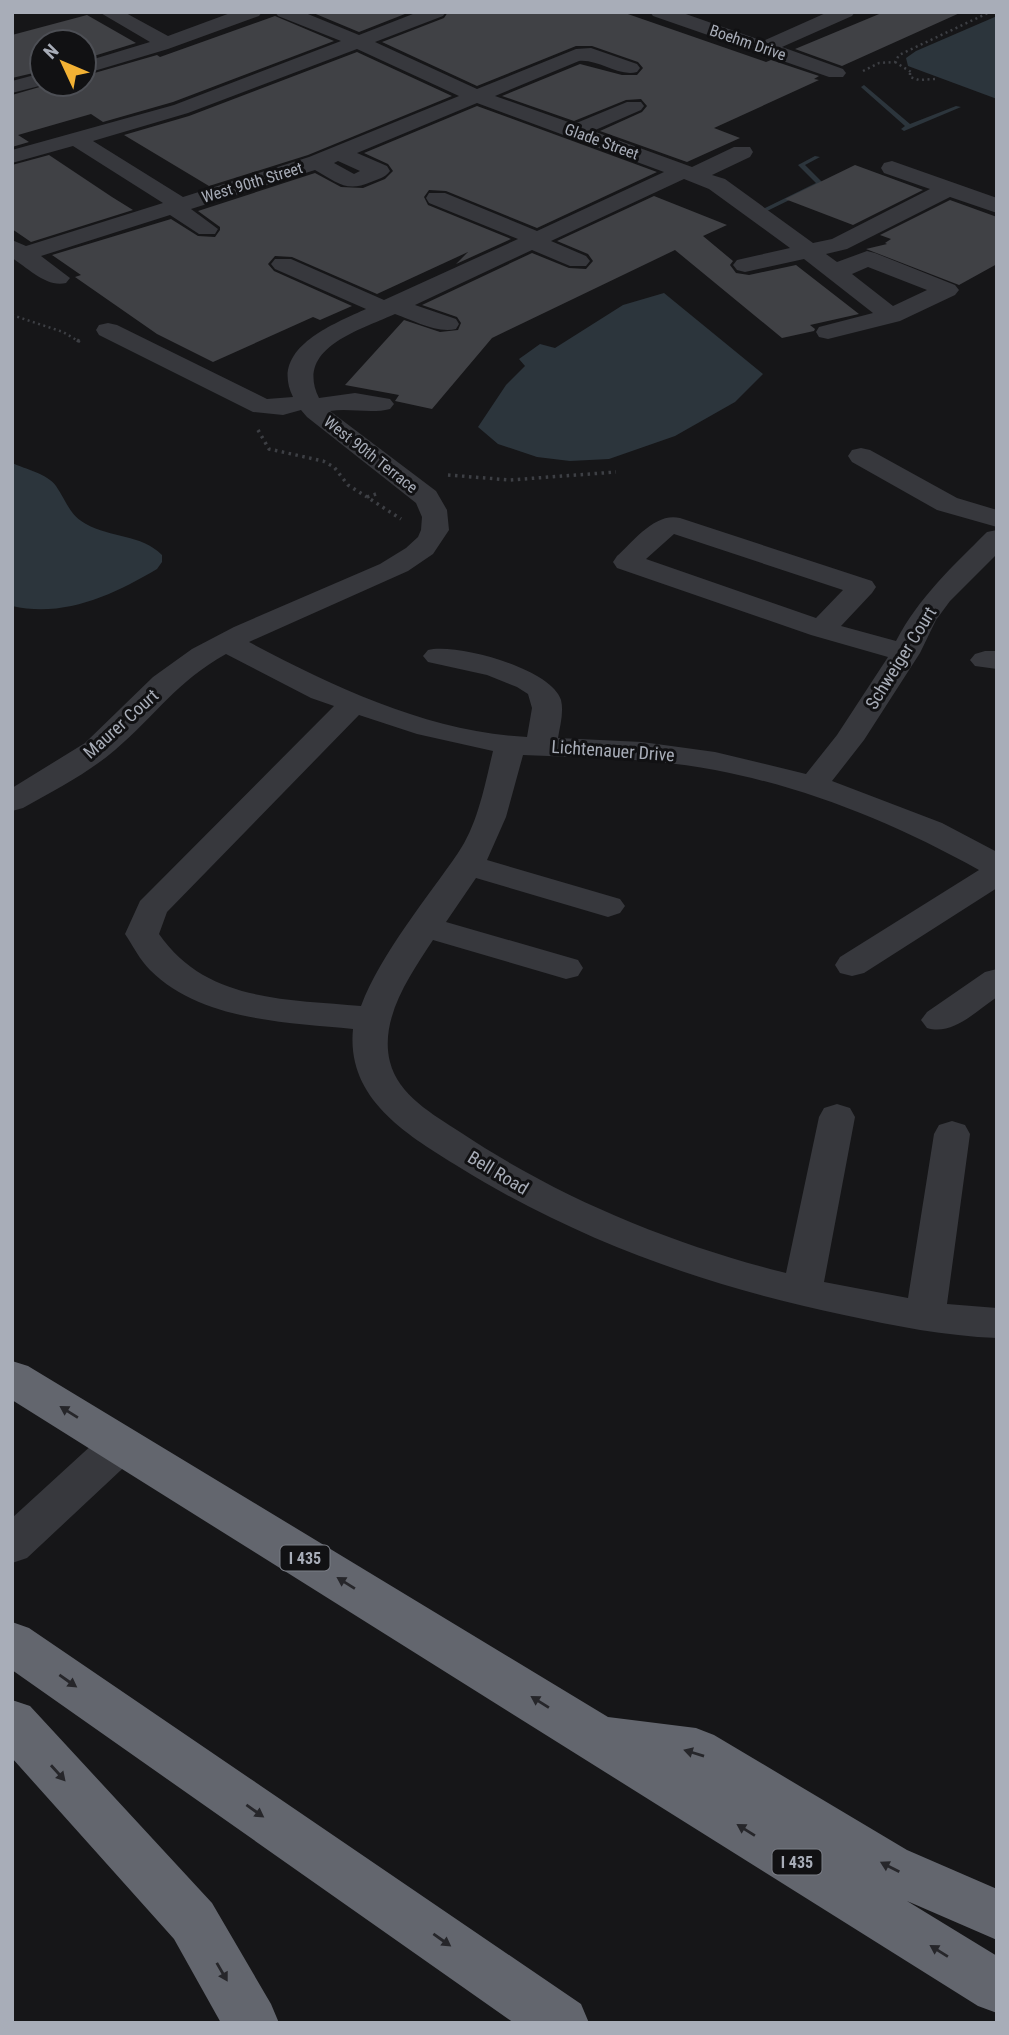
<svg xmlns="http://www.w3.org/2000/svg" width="1009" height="2035" font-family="'Roboto Condensed',sans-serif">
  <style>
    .water { fill: #2c353c }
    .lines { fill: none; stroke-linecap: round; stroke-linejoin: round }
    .stream { fill: #2c353c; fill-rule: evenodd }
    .building { fill: #404145 }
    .path-far1 { stroke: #3d3f44; stroke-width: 2.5; stroke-dasharray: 2 3.5; stroke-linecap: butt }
    .path { stroke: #3d3f44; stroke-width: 3.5; stroke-dasharray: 2.5 4.5; stroke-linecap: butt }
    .minor { fill: #37383d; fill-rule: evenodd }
    .highway { fill: #63666e; fill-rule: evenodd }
    .oneway { fill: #26262a }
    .labels { text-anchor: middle; stroke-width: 6; stroke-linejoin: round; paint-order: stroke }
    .far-street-label { font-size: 16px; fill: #a8adb8; stroke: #111113 }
    .shield { fill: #111113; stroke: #7b7e86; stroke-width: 2 }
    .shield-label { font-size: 16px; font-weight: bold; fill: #a8adb8 }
    .street-label { font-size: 18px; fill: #a8adb8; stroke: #111113 }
  </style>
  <rect width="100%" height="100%" fill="#161618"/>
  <!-- water -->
  <path class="water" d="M997,16V99L908,66L906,58L916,51Z
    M664,293L763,374L735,402L675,436L609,459L570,461L537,457L498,444L478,427L506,385L525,366L519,359L540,344L555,348L623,305Z
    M12,463C25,469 48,474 56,486C66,500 69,515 86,524C111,538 141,534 162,555V562L157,569C113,595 64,618 12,606Z"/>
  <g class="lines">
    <!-- stream -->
    <path class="stream" d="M864,85L910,124L956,106L961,107L904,131L901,129L905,126L862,88L861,87Z
      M815,156L820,157L805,165L822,182V184L765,212H761V210L816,183L798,165Z"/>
  </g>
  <!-- building -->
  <path class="building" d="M311,12H410L359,32Z
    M448,12H622L766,62L771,60L819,76L814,79L819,80L714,128L740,138L687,162L600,131L642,112L647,106L641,99L626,100L574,121L502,96L580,64L622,75H637L643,68L638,62L592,46H576L477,86L382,42L444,18Z
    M884,12H962L842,66L795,49Z
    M87,15L136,43L84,59V42H42V71L12,78V35Z
    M275,16L334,41L173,102L103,122L91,114L18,135L29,142L12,147V95L50,84H84V76L157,55L160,57Z
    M357,52L452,96L308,155L209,186L124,135L189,116Z
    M477,106L657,172L537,228L446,191L429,190L424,197L428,205L511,239L456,264L468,252L377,294L292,257L275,256L268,264L274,271L352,306L320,320L313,317L213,362L157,334L75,277L81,275L52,255L171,219L198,236L215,237L220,230V227L198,211L315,173L341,187L363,188L385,179L393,171L388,164L364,153Z
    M49,155L112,197L133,210L31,242L12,229V165Z
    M855,165L923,190L853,225L785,199Z
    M654,196L727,225L703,236L733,261L730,265L736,273L749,275L796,265L859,314L810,325L815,329L814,331L782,338L675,250L492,338L432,409L395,401L399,395L345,385L404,320L440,332L458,330L461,323L457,317L422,305L532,253L569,268L586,269L593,261L588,254L557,241Z
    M950,200L997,217V264L959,285L866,249L887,244L885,243L891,239L880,235Z"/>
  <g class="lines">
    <!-- path-far1 -->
    <path class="path-far1" d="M895,62L911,72
      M863,71L879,63L895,62L899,55L990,12
      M910,73V77L919,80L935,79
      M12,315L63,332L80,342"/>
    <!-- path -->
    <path class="path" d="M77,340L82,343
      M258,430L269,449L323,461L334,467L348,485L367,497
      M448,475L510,480L616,472
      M376,494L367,497L401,519"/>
    <!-- minor -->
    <path class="minor" d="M99,12H124L168,36L233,12H262L259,16L168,49L84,74V62L150,42Z
      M275,12H303L359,35L418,12H446L443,16L375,42L477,89L576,49L591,48L637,64L640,68L637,72C618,77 599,59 579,61L495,96L574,124L627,102H641L644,106L641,110L593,131L692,167L734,147H750L753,152L750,157L712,175L725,179L813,243L832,239L930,189L884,173L881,168L884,163L892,161L997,198V213L950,197L847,249L826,254L837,262L867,251L875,253L955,285L959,290L955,295L900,321L828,339L819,337L816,332L819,327L873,313L804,259L745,272L737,270L733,265L737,260L790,248L709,189L684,179L551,241L586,256L590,261L586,266H570L532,250L415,305L456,319L459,324L456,329C437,334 413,320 395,314C360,330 294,348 319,398L355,393L390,399L394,404L390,409C371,414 350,408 330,411L436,491L447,510L449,530L433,554L408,571L249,642C334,687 429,732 527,737L532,708L528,694L517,687L487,675L428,662L423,656L428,650C456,643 551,668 561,700C564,712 560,726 558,738L642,742L715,752L806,774L837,735L888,657L811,635L617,568L613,562L617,556C634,541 655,512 680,518L872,581L876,587L872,593L841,626L896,641C919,597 953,566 987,532L997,530V554L950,601L936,620L920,653L864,740L832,781L942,823L997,852V888L864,973L852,976L840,973L835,965L840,957L979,870C896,824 809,788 715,770C652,758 587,758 523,755L506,817L487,860L620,899L625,906L620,913L608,917L476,878L446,922L578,960L583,968L578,976L566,979L433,940C410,975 379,1019 390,1062C398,1095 434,1115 460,1132C559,1198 671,1244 786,1273L819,1117L824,1108L837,1104L850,1108L855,1117L824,1282L908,1298L934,1134L939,1125L952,1121L965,1125L970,1134L947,1304L997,1308V1338C945,1336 895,1326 844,1315C709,1287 578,1241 459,1167C407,1135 346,1099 353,1029C285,1022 201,1021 150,970C140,960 133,946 125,934L140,901L334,706L311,698L226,654C176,682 157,714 115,750C88,773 55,790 23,808L12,811V788L85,743L153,677L192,649L234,627L380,564L406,548L418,537L421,530L422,517L416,503L307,417L301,410L283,415L253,412L99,335L96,330L99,325L108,323L117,325L267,399L293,397C269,349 331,325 366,309L275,269L271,264L275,259H291L384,300L518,239L429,203L426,198L429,193H445L537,231L664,172L477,103L357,153L387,166L390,171C385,178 378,179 371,182C346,193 337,182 315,170L191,209L218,229L215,234H199L170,215L41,256L70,278L66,283C47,288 28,268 12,258V240L26,246L163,203L73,146L12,163V150L174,105L341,41L278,16ZM357,49L459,96L309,157L183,197L93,141L188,113ZM338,161L360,171L354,174L334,163ZM868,267L927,290L893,306L852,274ZM674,534L843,590L816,618L646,559ZM359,715L417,734L493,751C485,784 478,824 458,853C428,897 381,953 361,1006C286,999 206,1002 159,934L167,912Z
      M650,12H680L763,41L828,12H855L852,16L782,47L843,69L846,73L843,77H829L653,16Z
      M42,73V84H47L12,93V81Z
      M861,448L870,450L957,498L997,510V527L937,510L852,462L848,456L852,450Z
      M985,651H997V669L975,666L970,660L975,654Z
      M997,969V997C976,1011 953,1036 927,1028L921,1020L927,1012L985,972Z
      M121,1427L136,1432L142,1444L136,1456L27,1558L12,1563V1518L106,1432Z"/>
    <!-- highway -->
    <path class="highway" d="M12,1361L28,1366L608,1717L696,1728L714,1735L907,1850L997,1889V1940L907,1901L997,1956V2013L978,2006L12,1400Z
      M12,1622L29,1628L581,2004L589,2023H514L12,1670Z
      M12,1700L30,1706L212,1903L271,2004L279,2023H221L174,1939L12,1758Z"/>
  </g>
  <!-- one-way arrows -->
  <defs><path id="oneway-solid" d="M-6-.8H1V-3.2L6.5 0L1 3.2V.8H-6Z" transform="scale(1.75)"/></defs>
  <g class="oneway">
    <use href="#oneway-solid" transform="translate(69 1412) rotate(-148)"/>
    <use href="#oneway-solid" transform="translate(346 1583) rotate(-148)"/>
    <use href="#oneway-solid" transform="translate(68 1681) rotate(35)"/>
    <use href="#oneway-solid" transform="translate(540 1702) rotate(-148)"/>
    <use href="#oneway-solid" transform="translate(694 1753) rotate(-163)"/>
    <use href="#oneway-solid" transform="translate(58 1773) rotate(48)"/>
    <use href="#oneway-solid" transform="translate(255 1811) rotate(35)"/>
    <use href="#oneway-solid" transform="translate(746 1830) rotate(-148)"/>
    <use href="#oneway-solid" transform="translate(890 1867) rotate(-153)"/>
    <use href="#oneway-solid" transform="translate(442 1940) rotate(35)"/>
    <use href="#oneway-solid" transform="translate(939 1951) rotate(-148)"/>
    <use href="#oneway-solid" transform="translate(222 1972) rotate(60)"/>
  </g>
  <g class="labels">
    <!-- far-street labels -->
    <g class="far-street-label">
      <text transform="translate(748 42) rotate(19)" y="6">Boehm Drive</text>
      <text transform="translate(602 141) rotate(20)" y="6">Glade Street</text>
      <text transform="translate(252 182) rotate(-17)" y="6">West 90th Street</text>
      <text transform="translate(371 454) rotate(38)" y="6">West 90th Terrace</text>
    </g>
    <!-- shield labels -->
    <g class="shield">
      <rect x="280.5" y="1545.5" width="49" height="25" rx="5"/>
      <rect x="772.5" y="1849.5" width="49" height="25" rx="5"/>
    </g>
    <g class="shield-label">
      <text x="305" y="1564">I 435</text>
      <text x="797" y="1868">I 435</text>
    </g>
    <!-- street labels -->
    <g class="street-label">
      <text transform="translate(901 658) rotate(-58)" y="6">Schweiger Court</text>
      <text transform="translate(121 724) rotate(-42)" y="6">Maurer Court</text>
      <text transform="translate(613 751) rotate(4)" y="6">Lichtenauer Drive</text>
      <text transform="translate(498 1173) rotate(31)" y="6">Bell Road</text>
    </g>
  </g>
  <!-- border -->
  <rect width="1009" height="2035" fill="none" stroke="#a8adb8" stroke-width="28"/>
  <!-- north arrow -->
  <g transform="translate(63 63) rotate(314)"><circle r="33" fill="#111113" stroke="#4d4f55" stroke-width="2"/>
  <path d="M0-5L12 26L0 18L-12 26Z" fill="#f2b134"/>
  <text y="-10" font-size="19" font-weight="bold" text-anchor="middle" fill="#a8adb8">N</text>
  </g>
</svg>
